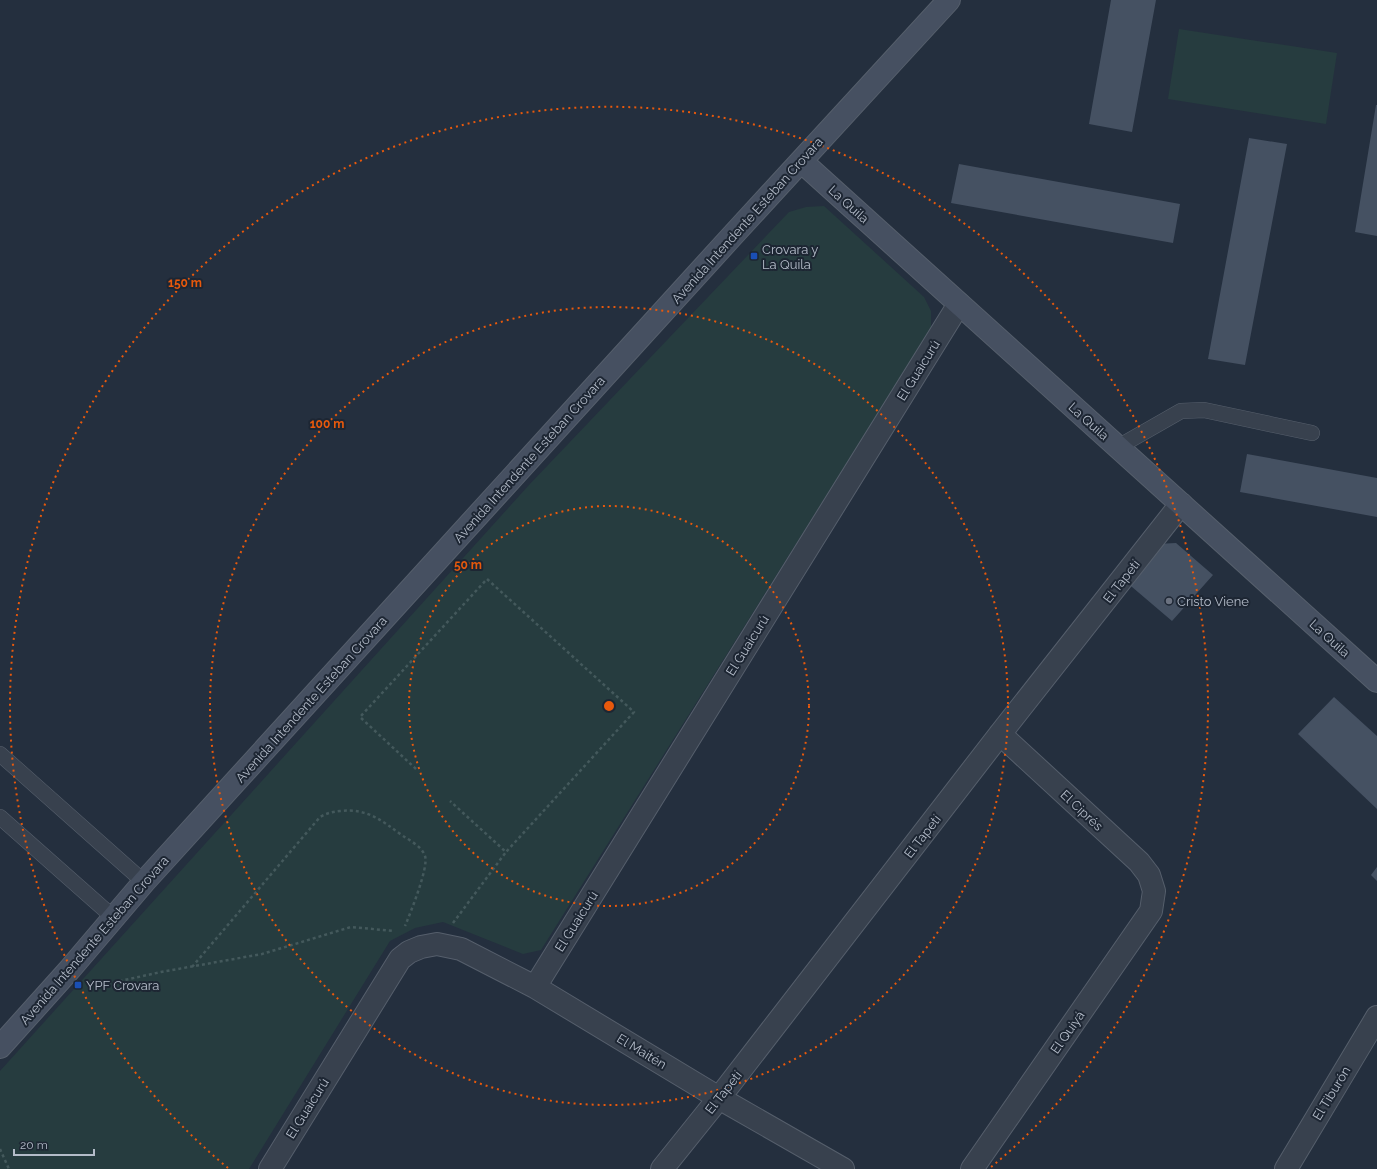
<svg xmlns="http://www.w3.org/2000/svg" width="1377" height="1169" font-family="Raleway,sans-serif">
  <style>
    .green { fill: #263c3f }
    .building { fill: #455162 }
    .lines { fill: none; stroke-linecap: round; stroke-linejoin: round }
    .service-casing { stroke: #565f6c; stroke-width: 16 }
    .minor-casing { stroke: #565f6c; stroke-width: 24 }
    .secondary-casing { stroke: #565f6c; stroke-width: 24 }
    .path { stroke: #44595c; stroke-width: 2.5; stroke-dasharray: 3 3; stroke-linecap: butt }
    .service { stroke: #38414e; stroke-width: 15 }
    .minor { stroke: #38414e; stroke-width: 22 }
    .secondary { stroke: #465061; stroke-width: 22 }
    .ring { fill: none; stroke: #e8590c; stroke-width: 2; stroke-dasharray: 2 4 }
    .transit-dot { fill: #1a4fb4; stroke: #1d2633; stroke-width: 1.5 }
    .worship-dot { fill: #6b7280; stroke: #1d2633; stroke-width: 1.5 }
    .labels { text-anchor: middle; stroke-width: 4; stroke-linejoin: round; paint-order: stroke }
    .street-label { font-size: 13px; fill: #b4bcc9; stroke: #1d2633 }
    .poi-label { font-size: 13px; fill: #b4bcc9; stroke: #1d2633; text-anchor: start }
    .centre { fill: #e8590c; stroke: #1d2633; stroke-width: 2 }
    .ring-label { font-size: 12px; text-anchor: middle; font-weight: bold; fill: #e8590c; stroke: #1d2633; stroke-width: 4; stroke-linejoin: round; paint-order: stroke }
  </style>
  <rect width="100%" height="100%" fill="#242f3e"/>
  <!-- green -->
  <path class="green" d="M1179,29L1337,53L1326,124L1168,99Z
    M824,206L924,297L931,311V329L541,950L523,954L443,922L415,928L390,941L249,1169H0V1071L529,485L789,212L806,207Z"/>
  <!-- building -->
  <path class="building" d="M1111,0H1156L1132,132L1089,124Z
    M1376,105H1377V236L1355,232Z
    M1249,138L1287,144L1245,365L1208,359Z
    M959,164L1180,204L1173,243L951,203Z
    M1247,454L1377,478V517L1240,492Z
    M1176,543L1213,575L1172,621L1125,581L1157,544Z
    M1334,697L1377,736V809L1298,734Z
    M1377,867V881L1371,875Z"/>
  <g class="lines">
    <!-- service casing -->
    <g class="service-casing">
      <path id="service" d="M1118,447L1181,411L1204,410L1312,433
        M0,754L144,882
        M0,817L113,917"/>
    </g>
    <!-- minor casing -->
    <g class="minor-casing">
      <path id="minor" d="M535,987L959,304
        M270,1169L400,959L409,952L421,947L437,944L461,949L535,987L719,1098L843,1169
        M662,1169L719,1098L1000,734L1181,504
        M972,1169L1151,911L1154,891L1149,875L1139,862L1000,734
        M1286,1169L1377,1017"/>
    </g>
    <!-- secondary casing -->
    <g class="secondary-casing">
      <path id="secondary" d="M801,161L1377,681
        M0,1047L70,969L144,882L733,235L949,0"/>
    </g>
    <!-- path -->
    <path class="path" d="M416,769L360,717L487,579L634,712L506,852L450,801
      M453,923L506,852
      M192,967L320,817C327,813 332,812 340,811C368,808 382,821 403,836C411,841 422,847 425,856C429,867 410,914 405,926
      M102,985L161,972L262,954L351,927L394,931
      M0,1149L9,1169"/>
    <!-- service -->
    <use href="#service" class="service"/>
    <!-- minor -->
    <use href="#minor" class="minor"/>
    <!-- secondary -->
    <use href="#secondary" class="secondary"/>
  </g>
  <!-- distance rings -->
  <g class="ring">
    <circle cx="609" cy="706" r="200"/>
    <circle cx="609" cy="706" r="399"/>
    <path d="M228 1168A599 599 0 1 1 990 1168"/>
  </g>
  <!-- markers -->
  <g class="transit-dot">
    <rect x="750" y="252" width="8" height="8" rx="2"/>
    <rect x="74" y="981" width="8" height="8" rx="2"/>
  </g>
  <circle class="worship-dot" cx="1169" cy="601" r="4"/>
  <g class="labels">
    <!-- street labels -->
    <g class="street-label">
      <text transform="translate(849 204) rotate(42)" y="5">La Quila</text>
      <text transform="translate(747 220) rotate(-48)" y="5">Avenida Intendente Esteban Crovara</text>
      <text transform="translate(918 370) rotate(-58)" y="5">El Guaicurú</text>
      <text transform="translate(1089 421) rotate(42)" y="5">La Quila</text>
      <text transform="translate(529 459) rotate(-48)" y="5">Avenida Intendente Esteban Crovara</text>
      <text transform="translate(1121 581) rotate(-52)" y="5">El Tapetí</text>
      <text transform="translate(1330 638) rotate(42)" y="5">La Quila</text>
      <text transform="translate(747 645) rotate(-58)" y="5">El Guaicurú</text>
      <text transform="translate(311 699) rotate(-48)" y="5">Avenida Intendente Esteban Crovara</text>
      <text transform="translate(1082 810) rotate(43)" y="5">El Ciprés</text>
      <text transform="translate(922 836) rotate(-52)" y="5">El Tapetí</text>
      <text transform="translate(576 921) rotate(-58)" y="5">El Guaicurú</text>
      <text transform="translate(94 940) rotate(-49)" y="5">Avenida Intendente Esteban Crovara</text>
      <text transform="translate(1067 1032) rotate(-55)" y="5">El Quiyá</text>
      <text transform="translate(642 1051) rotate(31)" y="5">El Maitén</text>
      <text transform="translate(723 1092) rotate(-52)" y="5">El Tapetí</text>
      <text transform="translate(1331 1093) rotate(-59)" y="5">El Tiburón</text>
      <text transform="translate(307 1108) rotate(-58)" y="5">El Guaicurú</text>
    </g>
    <!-- poi labels -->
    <g class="poi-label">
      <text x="762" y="254">Crovara y<tspan x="762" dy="15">La Quila</tspan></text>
      <text x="1177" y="606">Cristo Viene</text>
      <text x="86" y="990">YPF Crovara</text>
    </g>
  </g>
  <circle cx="609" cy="706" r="6" class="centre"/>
  <g class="ring-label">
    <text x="185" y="287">150 m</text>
    <text x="327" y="428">100 m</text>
    <text x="468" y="569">50 m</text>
  </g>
  <!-- scale -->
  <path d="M14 1149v6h80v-6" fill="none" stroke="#b4bcc9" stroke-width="2"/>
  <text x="20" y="1149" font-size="12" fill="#b4bcc9" stroke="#1d2633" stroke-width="3" paint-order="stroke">20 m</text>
</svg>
